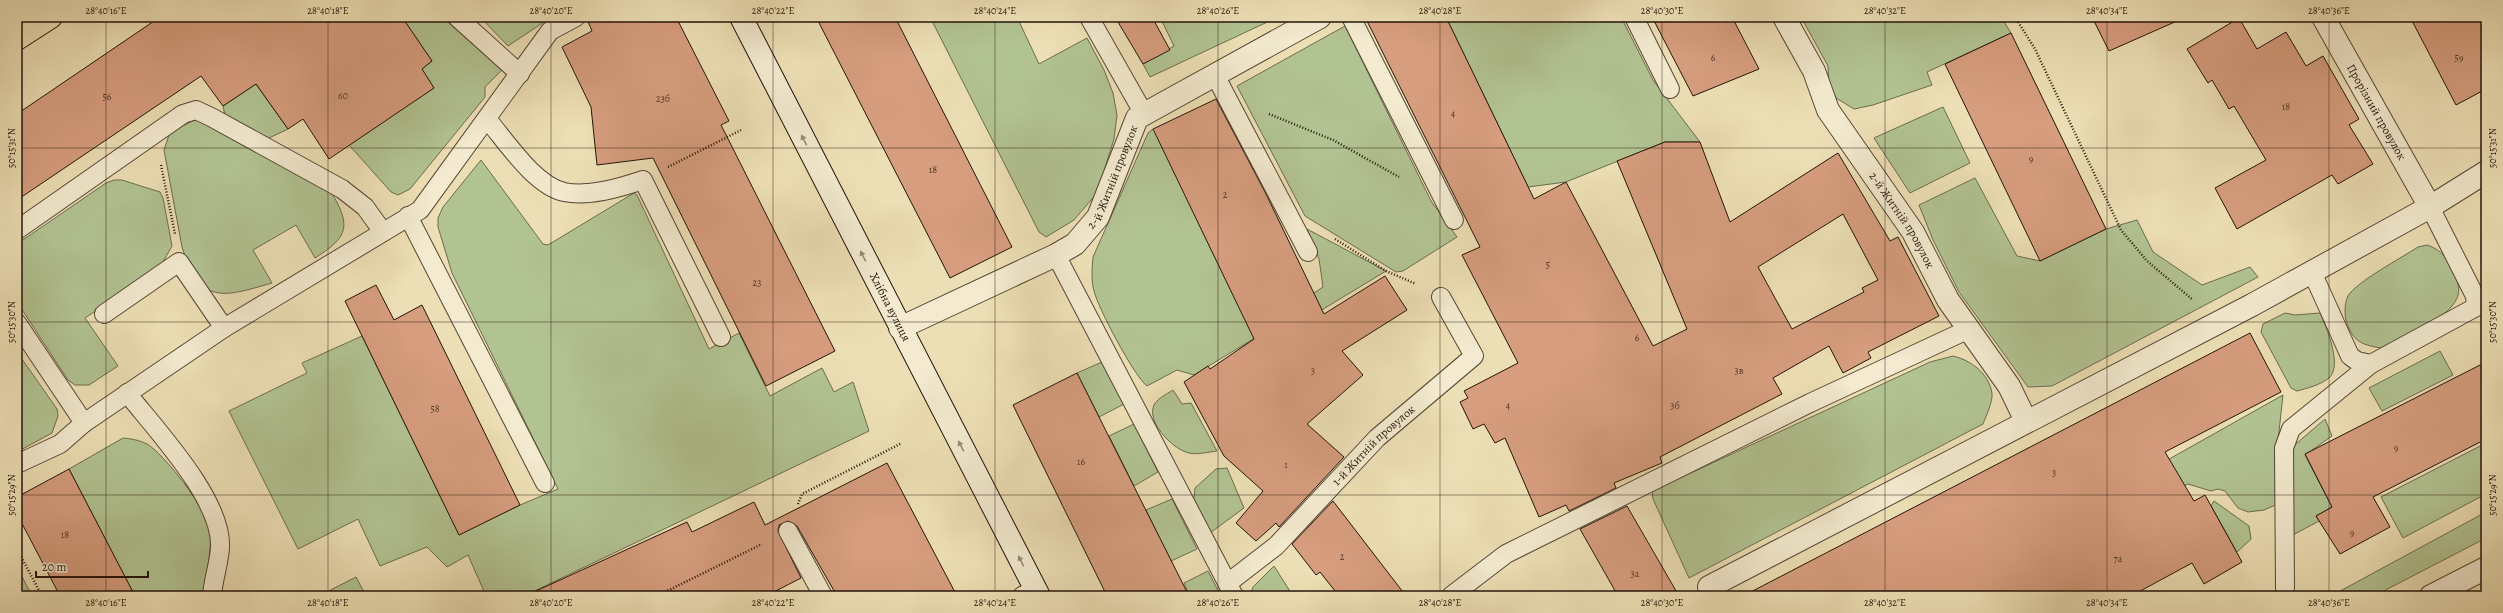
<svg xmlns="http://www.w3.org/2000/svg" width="2503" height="613" font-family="Alegreya,serif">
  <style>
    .green { fill: #b2c392; stroke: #6a6c4e }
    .building { fill: #d69d7e; stroke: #23140a; fill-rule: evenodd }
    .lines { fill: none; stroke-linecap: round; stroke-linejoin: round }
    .lane-casing { stroke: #564735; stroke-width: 20 }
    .street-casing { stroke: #564735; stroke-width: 24 }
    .secondary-casing { stroke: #23140a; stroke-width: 24 }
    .primary-casing { stroke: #23140a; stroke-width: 24 }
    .path { stroke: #23140a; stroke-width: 2.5; stroke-dasharray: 1 2; stroke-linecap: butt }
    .lane { stroke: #f3eacf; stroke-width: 18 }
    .street { stroke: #f3eacf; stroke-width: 22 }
    .secondary { stroke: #f3eacf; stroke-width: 22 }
    .primary { stroke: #eddfb5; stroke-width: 22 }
    .oneway { fill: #958a76 }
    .ticks { fill: none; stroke: #23140a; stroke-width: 1; stroke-opacity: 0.45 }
    .labels { text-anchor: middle; stroke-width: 3.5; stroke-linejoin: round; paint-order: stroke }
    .number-label { font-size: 10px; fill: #503627 }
    .street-label { font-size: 12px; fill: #23140a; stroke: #f3eacf }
    .neatline { fill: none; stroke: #23140a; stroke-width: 1.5 }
    .ticks-label { font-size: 10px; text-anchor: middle; fill: #23140a }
  </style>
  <rect width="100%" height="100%" fill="#eddfb5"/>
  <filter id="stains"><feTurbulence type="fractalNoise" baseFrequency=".005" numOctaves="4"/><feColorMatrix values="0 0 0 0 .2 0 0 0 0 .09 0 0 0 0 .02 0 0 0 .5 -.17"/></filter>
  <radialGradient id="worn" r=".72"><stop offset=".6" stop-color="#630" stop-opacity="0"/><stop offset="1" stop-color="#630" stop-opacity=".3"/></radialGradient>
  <!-- green -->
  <path class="green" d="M402,17H442L502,70L485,87V97L410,189L398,195L391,192L349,145L434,88L422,69L432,61Z
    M480,17H545L547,20L508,46Z
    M930,17H1017L1039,64L1087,38L1104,70L1113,93L1117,115L1114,139L1097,193L1074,220L1046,237L1039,232Z
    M1160,17H1278L1150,77L1143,64L1174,46Z
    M1446,17H1621L1653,80L1700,142H1665L1566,182L1528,187Z
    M1801,17H2001L2011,33L1927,72L1932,85L1873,105L1854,109L1836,98L1829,85L1828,66Z
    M1345,26L1431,201L1457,237L1403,271L1396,272L1305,216L1237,86Z
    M256,84L288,129L269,138L226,120L223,106Z
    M1943,107L1970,163L1910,193L1874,138Z
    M195,120L205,122L330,190C351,225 350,236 315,258L296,225L253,250L272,283C223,297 201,306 182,247L164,150L170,132Z
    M1153,129L1314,293L1323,287L1319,259L1307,229L1386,271L1297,325L1286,319L1194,375L1177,370L1147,386C1134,376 1098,308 1094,291C1091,280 1092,269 1093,257L1148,133Z
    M481,160L543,244L548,245L634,193L637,195L709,349L739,333L770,396L822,368L834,392L853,382L869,431L524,596H486L468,555L447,567L427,547L380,566L358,519L298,549L229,411L307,373L302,363L362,336L459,535L520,505L558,489L452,273L438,227V218L443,207Z
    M1975,178L2017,256L2040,261L2106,229L2137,220L2153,252L2202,285L2250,267L2258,277L2052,386L2028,387L1959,292L1933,240L1919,205Z
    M114,180H122L160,192L163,198L172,246L159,269L85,318L118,366L89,385H75L68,380L17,302V244L106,183Z
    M2427,245C2442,250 2447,258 2453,272C2457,279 2461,290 2457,298C2448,320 2402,337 2381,348C2364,345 2355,343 2348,326C2344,317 2344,305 2348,296C2356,282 2403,257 2418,247Z
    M2285,313L2295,315L2320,313C2326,327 2343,365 2329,378C2320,385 2308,388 2297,391L2291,388L2261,332L2263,324Z
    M2440,351L2453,375L2382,411L2369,388Z
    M17,352L57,409L58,416L52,433L17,452Z
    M1953,356C1971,360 1989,374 1992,393C1993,402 1986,416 1983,424L1689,578L1653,499L1652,491L1930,362Z
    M1102,362L1124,404L1099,417L1077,373Z
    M1173,390L1182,404L1191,403L1217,451C1208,452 1197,455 1189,453C1174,450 1149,425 1153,408C1154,400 1167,394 1173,390Z
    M2283,395L2277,450L2278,504L2264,510L2248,512L2238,508L2225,491L2218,489L2211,491L2188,484L2173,491L2107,494Z
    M2325,419L2332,436L2305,455L2332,507L2316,516L2319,521L2291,536L2290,449Z
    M1134,424L1158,472L1134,486L1109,436Z
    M123,438C132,439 139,440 147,444C163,453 208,510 210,529C212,551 206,574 203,596H135L69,469Z
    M2486,443V494L2403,538L2381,497Z
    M1227,468L1244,508L1210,533L1194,499L1195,488L1216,469Z
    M1172,499L1197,549L1171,561L1146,510Z
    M2214,501L2249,526L2251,539L2237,552L2211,506Z
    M2486,512V538L2374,596H2331Z
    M1274,566L1293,596H1250L1253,587Z
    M17,567L32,596H17Z
    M1208,571L1221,596H1190L1184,583Z
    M356,577L366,596H319Z"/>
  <!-- building -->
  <path class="building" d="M160,17H402L432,61L422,69L434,88L329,159L303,119L288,129L256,84L223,106L201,76L17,200V114Z
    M586,17H676L729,121L721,125L835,351L766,386L653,158L597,165L591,107L562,47L592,31Z
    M816,17H895L1012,247L950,278Z
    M1115,17H1152L1170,50L1143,64Z
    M1365,17H1446L1534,199L1566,182L1653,346L1687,329L1617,161L1665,142H1700L1730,222L1838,153L1890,241L1898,237L1939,316L1868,352L1871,358L1843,373L1829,346L1773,378L1782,394L1660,457L1662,463L1614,483L1616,488L1569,511L1566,505L1539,517L1505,438L1495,443L1484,424L1473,429L1460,402L1468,398L1464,391L1518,363L1462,255L1480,247ZM1843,214L1878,280L1862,288L1864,292L1792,329L1758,267Z
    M1652,17H1732L1759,69L1693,96Z
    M2092,17H2186L2109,51Z
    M2410,17H2486V89L2456,105Z
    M2239,18L2257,49L2286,32L2306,66L2323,56L2359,119L2349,125L2373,164L2338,184L2332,175L2237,229L2215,188L2266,160L2234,106L2229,109L2212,80L2208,83L2187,49Z
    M2011,33L2106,229L2040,261L1945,64Z
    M1216,99L1265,192L1324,314L1385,276L1407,310L1342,351L1363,375L1307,424L1344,457L1279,527L1276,523L1256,541L1236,523L1263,491L1224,456L1184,382L1208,366L1210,369L1254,339L1153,129Z
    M376,285L394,320L422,305L520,505L459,535L345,301Z
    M2250,333L2281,392L2165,452L2194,501L2205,495L2242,562L2204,584L2192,563L2131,596H1743Z
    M2486,362V439L2373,497L2390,527L2340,554L2316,516L2332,507L2305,454Z
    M1077,373L1099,417L1189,596H1107L1013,405Z
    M887,463L957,596H837L797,526L788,521L779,525L778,531L801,578L766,596H525L687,522L692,532L754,502L765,525Z
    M69,469L135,596H60L17,514V497Z
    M1333,501L1406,596H1339L1320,572L1316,575L1292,544Z
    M1627,506L1679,596H1618L1580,529Z"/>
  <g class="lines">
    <!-- lane casing -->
    <g class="lane-casing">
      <g id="lane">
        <path d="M457,17L520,74"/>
        <path d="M1089,17L1144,114"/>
        <path d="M1351,17L1454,220"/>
        <path d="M1634,17L1670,89"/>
        <path d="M1215,75L1308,252"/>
        <path d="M487,119C506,141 534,185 564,192C589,197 619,188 643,180L721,337"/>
        <path d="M408,216L545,483"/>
        <path d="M17,230L183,114L196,110L211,117L342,189L365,207L383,232"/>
        <path d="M1056,255L1234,596"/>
        <path d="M2312,272L2350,356L2357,361L2371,364L2476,307L2475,296L2430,207"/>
        <path d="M104,314L179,262L224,328"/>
        <path d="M17,323L84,423"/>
        <path d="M127,393C156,430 223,500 220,548C219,564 213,580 212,596"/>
        <path d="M17,464L60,444L84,423L224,328L420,210L550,31L576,17"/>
        <path d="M788,531L823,596"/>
        <path id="s1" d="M1228,583L1276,546L1377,438L1474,356L1441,297"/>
        <path d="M2285,589L2284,448L2291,429L2371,364"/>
        <path d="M1022,596L1036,589"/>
        <path d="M1451,596L1506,554L1810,403L1967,330"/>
      </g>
    </g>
    <!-- street casing -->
    <g class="street-casing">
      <g id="street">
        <path id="s2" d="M1784,17L1814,71L1828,110L1913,232L1948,300L2009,386L2026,421"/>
        <path id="s3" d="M2323,17L2430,207"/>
        <path id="s4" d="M900,328L1056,255L1075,244L1098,217L1137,118L1320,17"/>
        <path d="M1709,587L2252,305L2430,207L2486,172"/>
        <path d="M2431,596L2486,568"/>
      </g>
    </g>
    <!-- secondary casing -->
    <g class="secondary-casing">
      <g id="secondary">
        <path id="s5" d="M741,17L1039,596"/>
      </g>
    </g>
    <!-- primary casing -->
    <g class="primary-casing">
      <path id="primary" d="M17,39L51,17"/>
    </g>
    <!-- path -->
    <path class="path" d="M2015,17L2035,49L2121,230L2147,261L2193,300
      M1269,114L1333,140L1399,177
      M161,165L175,234
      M668,167L741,130
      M1335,239L1386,271L1416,284
      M798,504L802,494L902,443
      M17,549L42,596
      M657,596L762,544"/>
    <!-- lane -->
    <use href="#lane" class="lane"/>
    <!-- street -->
    <use href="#street" class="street"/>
    <!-- secondary -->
    <use href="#secondary" class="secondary"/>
    <!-- primary -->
    <use href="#primary" class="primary"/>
  </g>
  <!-- one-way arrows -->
  <defs><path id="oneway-solid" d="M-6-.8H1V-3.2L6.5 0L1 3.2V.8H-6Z"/></defs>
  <g class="oneway">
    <use href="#oneway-solid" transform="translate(804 140) rotate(-117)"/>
    <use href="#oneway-solid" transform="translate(863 256) rotate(-117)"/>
    <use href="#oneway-solid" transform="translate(961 446) rotate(-117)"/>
    <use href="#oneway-solid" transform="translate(1021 561) rotate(-117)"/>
  </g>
  <!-- ticks -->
  <path class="ticks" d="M106,17V596M328,17V596M551,17V596M773,17V596M995,17V596M1218,17V596M1440,17V596M1662,17V596M1885,17V596M2107,17V596M2329,17V596M17,148H2486M17,322H2486M17,495H2486"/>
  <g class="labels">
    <!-- number labels -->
    <g class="number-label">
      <text x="1713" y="61">6</text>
      <text x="2459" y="61">59</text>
      <text x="343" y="99">60</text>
      <text x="107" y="100">56</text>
      <text x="663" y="102">23б</text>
      <text x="2286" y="110">18</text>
      <text x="1453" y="117">4</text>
      <text x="2031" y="162">9</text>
      <text x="933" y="173">18</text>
      <text x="1225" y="198">2</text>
      <text x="1548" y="268">5</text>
      <text x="757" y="286">23</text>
      <text x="1637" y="341">6</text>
      <text x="1313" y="374">3</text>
      <text x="1739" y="374">3в</text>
      <text x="1508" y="409">4</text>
      <text x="1675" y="409">3б</text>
      <text x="435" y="412">58</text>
      <text x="2396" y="451">9</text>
      <text x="1081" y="465">16</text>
      <text x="1286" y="468">1</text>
      <text x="2054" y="476">3</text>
      <text x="2352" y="536">9</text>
      <text x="65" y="538">18</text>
      <text x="1342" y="560">2</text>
      <text x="2118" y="562">7а</text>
      <text x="1635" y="577">3а</text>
    </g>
    <!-- street labels -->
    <g class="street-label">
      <text dy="4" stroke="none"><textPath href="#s3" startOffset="109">Прорізний провулок</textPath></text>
      <text dy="4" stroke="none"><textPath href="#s4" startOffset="272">2-й Житній провулок</textPath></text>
      <text dy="4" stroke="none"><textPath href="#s2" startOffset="236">2-й Житній провулок</textPath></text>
      <text dy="4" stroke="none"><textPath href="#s5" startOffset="326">Хлібна вулиця</textPath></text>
      <text dy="4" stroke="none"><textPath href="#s1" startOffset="201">1-й Житній провулок</textPath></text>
    </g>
  </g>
  <!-- margin -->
  <rect width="2503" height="613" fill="none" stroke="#eddfb5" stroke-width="44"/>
  <!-- scale -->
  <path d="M36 571v6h112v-6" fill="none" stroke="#23140a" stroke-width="2"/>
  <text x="42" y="571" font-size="12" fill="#23140a" stroke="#f3eacf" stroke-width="3" paint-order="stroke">20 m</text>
  <rect x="22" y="22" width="2459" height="569" class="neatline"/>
  <g class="ticks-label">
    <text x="106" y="14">28°40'16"E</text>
    <text x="328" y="14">28°40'18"E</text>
    <text x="551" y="14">28°40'20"E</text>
    <text x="773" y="14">28°40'22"E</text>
    <text x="995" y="14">28°40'24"E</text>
    <text x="1218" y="14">28°40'26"E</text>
    <text x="1440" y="14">28°40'28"E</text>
    <text x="1662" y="14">28°40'30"E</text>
    <text x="1885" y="14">28°40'32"E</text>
    <text x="2107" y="14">28°40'34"E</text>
    <text x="2329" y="14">28°40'36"E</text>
    <text transform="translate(11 148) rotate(-90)" y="4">50°15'31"N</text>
    <text transform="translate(2492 148) rotate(-90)" y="4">50°15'31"N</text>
    <text transform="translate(11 322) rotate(-90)" y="4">50°15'30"N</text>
    <text transform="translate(2492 322) rotate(-90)" y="4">50°15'30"N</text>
    <text transform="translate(11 495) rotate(-90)" y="4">50°15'29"N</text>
    <text transform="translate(2492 495) rotate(-90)" y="4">50°15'29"N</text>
    <text x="106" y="606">28°40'16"E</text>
    <text x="328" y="606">28°40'18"E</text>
    <text x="551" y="606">28°40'20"E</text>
    <text x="773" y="606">28°40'22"E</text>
    <text x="995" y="606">28°40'24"E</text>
    <text x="1218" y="606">28°40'26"E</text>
    <text x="1440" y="606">28°40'28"E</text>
    <text x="1662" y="606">28°40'30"E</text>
    <text x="1885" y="606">28°40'32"E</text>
    <text x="2107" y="606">28°40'34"E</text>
    <text x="2329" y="606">28°40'36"E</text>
  </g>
  <rect width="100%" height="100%" filter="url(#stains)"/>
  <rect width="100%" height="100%" fill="url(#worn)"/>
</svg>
